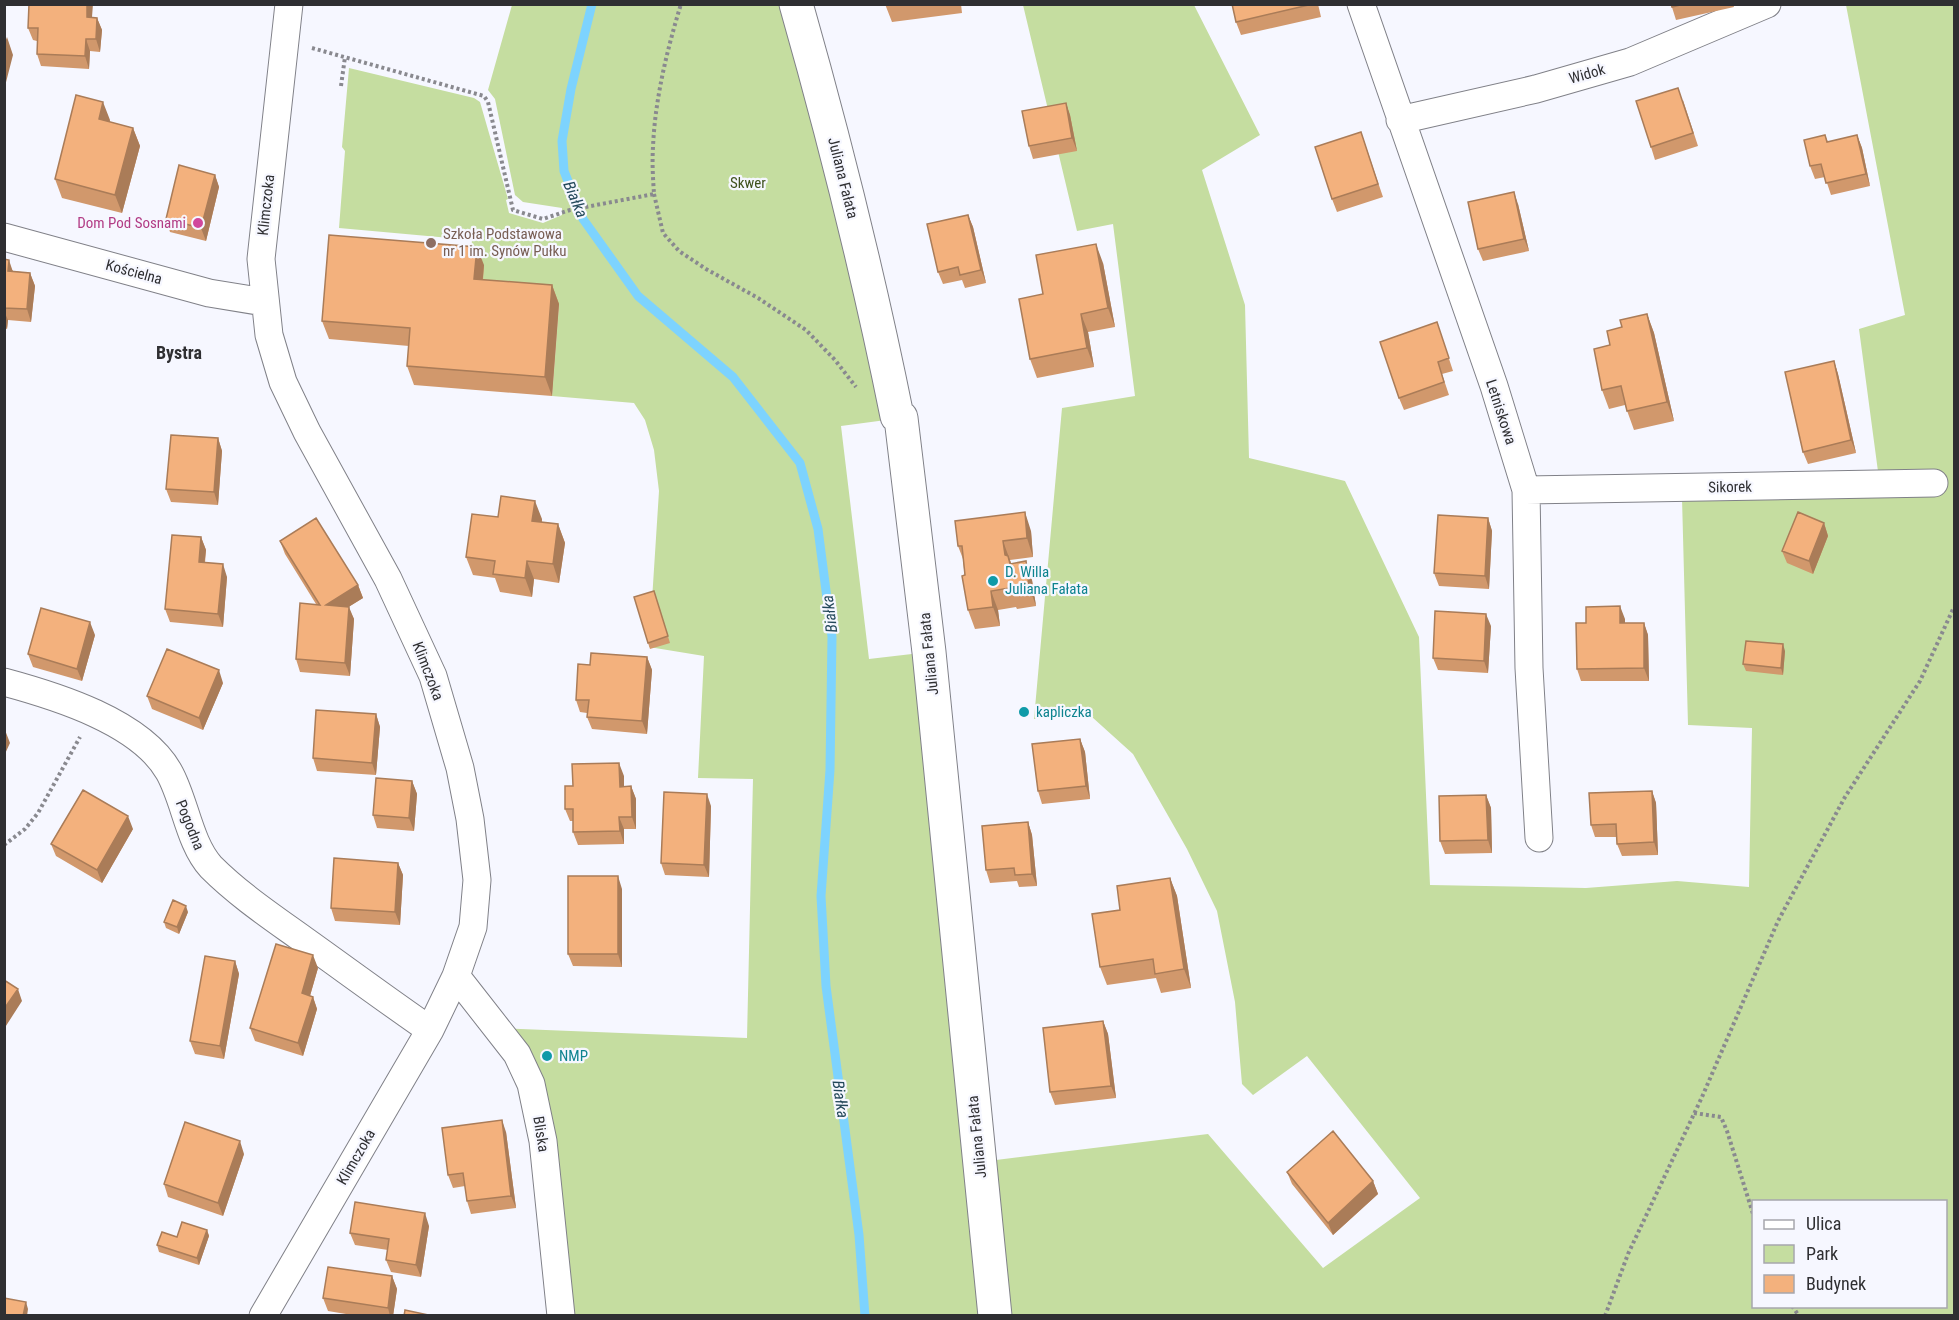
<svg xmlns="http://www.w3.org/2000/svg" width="1959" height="1320" font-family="'Roboto Condensed',sans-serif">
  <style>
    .green { fill: #c5dda0; fill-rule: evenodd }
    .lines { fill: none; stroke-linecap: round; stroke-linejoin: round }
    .stream { stroke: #7dd3fe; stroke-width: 9 }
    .minor-casing { stroke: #808188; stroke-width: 29 }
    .tertiary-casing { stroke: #808188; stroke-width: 35 }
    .path { stroke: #89898f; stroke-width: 4; stroke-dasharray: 3 3; stroke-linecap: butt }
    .minor { stroke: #fff; stroke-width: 27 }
    .tertiary { stroke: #fff; stroke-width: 33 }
    .wall { fill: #d1986c }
    .shaded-wall { fill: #aa7c58 }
    .building { fill: #f3b17d; stroke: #aa7c58; stroke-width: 1.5 }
    .hotel-dot { fill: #d1479c; stroke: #f6f7ff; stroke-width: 2 }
    .education-dot { fill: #8d6e63; stroke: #f6f7ff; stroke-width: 2 }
    .culture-dot { fill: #0f9aa8; stroke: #f6f7ff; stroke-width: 2 }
    .labels { text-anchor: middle; stroke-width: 4.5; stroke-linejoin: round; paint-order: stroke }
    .street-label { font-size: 15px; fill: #2f2f32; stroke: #f6f7ff }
    .park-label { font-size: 15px; fill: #40521e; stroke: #f6f7ff }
    .hotel-label { font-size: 15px; fill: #b23c85; stroke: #f6f7ff; text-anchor: end }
    .education-label { font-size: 15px; fill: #785e54; stroke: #f6f7ff; text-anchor: start }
    .culture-label { font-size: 15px; fill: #0d838f; stroke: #f6f7ff; text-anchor: start }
    .water-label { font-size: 16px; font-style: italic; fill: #23485a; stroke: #f6f7ff }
    .quarter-label { font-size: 18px; font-weight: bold; fill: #2f2f32; stroke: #f6f7ff }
  </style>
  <rect width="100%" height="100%" fill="#f6f7ff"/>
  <!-- green -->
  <path class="green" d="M512,5H796L901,418L841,426L869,659L929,652L980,1162L1208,1134L1323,1268L1420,1198L1307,1056L1253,1095L1242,1084L1235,1002L1217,911L1187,849L1133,754L1092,717L1034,719L1062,408L1135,396L1113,224L1077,231L1023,5H1194L1260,135L1202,170L1245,305L1249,458L1345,481L1419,637L1430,885L1586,888L1677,881L1749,887L1752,728L1688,725L1682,498L1881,494L1859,329L1905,315L1846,5H1954V1315H561L543,1141L495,1028L747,1038L753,779L698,778L704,656L649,647L659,491L654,450L645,420L634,403L552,396L559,304L481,298L470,264L472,240L339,228L345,151L342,147L349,68L474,98L480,102L508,199L506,200L509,213L543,223L562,215V208L523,202L515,195L495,99L488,90ZM1754,1202H1946V1306H1754Z"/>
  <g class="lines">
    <!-- stream -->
    <path class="stream" d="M592,4L571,89L562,141L564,171L583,219L638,296L733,377L800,463L818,529L832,637L830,770L821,896L826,986L859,1235L865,1316"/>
    <!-- minor casing -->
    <g class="minor-casing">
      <path id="minor" d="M1361,4L1494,386L1526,490L1529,668L1539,838
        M1400,120L1536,89L1630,62L1767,4
        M4,237L209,293L264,302
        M1526,490L1934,483
        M4,682C56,696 141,722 169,772C185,800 189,843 211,867C239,895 272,917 304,940C346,970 388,1001 430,1030
        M456,976L517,1054L531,1084L543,1141L561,1316
        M263,1316L430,1030L456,976L473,927L477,880L470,819L460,768L433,676L388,579L307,432L283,382L269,335L261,259L289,4"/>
    </g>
    <!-- tertiary casing -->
    <g class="tertiary-casing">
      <path id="tertiary" d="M796,4C835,141 869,277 897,416L901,418L929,652L995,1316"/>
    </g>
    <!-- path -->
    <path class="path" d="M312,48L484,96L488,102L513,210L543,219L570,210L654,194C653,179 652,163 653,147C655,99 667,50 681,4
      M341,86L345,57
      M654,194L663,233L679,251L706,269L758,298L806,330L835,360L856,387
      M4,845L25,829L38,813L80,737
      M1694,1113L1721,1117L1727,1131L1754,1217
      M1792,1306L1799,1316
      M1605,1316L1628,1254L1702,1097L1778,921L1845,797L1920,681L1954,607"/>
    <!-- minor -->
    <use href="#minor" class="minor"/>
    <!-- tertiary -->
    <use href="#tertiary" class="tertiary"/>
  </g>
  <!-- wall -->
  <path class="wall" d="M885,4H961L962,13L892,22Z
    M1232,4H1318L1321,17L1241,35L1236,22Z
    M1671,4H1733L1734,7L1676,20Z
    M92,17L97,18L102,30L100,52L90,51L89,69L41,66L37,54V41L33,40L28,28Z
    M1683,100L1698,146L1655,160L1651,147Z
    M1066,103L1070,115L1077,151L1033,159L1029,146Z
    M110,120V122L133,128L140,146L122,213L62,198L55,179Z
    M1361,132L1383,197L1337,212L1332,199Z
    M1825,135L1828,142L1857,135L1862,148L1870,186L1831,195L1825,177L1815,179L1810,166Z
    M215,175L219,187L206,241L170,232L166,219Z
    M1518,204L1529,251L1483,261L1478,249Z
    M968,215L973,227L986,283L965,288L962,280L943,284L938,272Z
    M4,259L13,271L30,273L35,286L31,322L8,320L7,329L4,328Z
    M1103,263L1115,327L1088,332L1094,367L1037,378L1030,359L1043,294Z
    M484,265L483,280L552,285L559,304L552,396L414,385L407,366L409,346L329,339L322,321Z
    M1647,314L1654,333L1674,421L1634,430L1625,405L1609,409L1602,390L1610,345L1622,327Z
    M1437,322L1453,371L1442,374L1449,395L1404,410L1399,398Z
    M1834,361L1838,374L1856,453L1808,464L1803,452Z
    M218,438L222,451L218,505L171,502L166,489Z
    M498,517L542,519V522L558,524L565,543L559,583L534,579L532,597L500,592L495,578L473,575L466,557Z
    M1488,518L1492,531L1489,589L1439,586L1434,573Z
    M1824,523L1828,536L1813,574L1787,563L1782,551Z
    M1031,531L1033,557L1010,560L1011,564L1032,580L1036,606L1017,609L1016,607L998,610L1000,626L975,629L968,610L963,559L958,546Z
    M201,537L206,550L205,563L227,577L223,627L170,622L165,609Z
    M280,541L358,585L363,598L348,607L354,619L350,676L300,672L296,659L316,604L285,554Z
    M654,591L670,643L650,649L648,643Z
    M1625,619V623H1644L1648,635L1649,681H1581L1577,669L1586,623Z
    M1491,626L1488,673L1438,670L1433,658Z
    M95,635L82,681L33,667L28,654Z
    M1785,651L1783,675L1746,671L1743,664Z
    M647,657L652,670L647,734L592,729L587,717V713L580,712L576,700L590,665Z
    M223,683L203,730L152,709L147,696Z
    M376,714L380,727L376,775L317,771L313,758Z
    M1080,739L1085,752L1090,799L1042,804L1038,791Z
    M624,776V786H631L636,799V829H624V844L578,845L573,832V821H570L565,809L573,786Z
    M412,781L417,794L414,831L377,828L373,815Z
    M1652,791L1656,803L1658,855L1622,856L1617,844V837H1595L1591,825Z
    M1486,795L1491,808L1492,853L1445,854L1440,841Z
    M711,806L709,877L665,875L661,863Z
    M1028,822L1032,835L1037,886L1019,887L1017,881L990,883L986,870Z
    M133,829L102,883L56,856L51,844Z
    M398,863L403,875L400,925L335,921L331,908Z
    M1170,878L1177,896L1191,988L1161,993L1156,978L1107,985L1100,967L1120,910Z
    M622,889V967L573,966L568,954Z
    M188,912L179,934L166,928L164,922Z
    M235,961L239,974L224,1059L195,1054L190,1041Z
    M318,968L310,996L313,997L317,1009L303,1056L255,1041L250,1028Z
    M1103,1021L1108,1034L1116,1098L1055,1105L1050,1092Z
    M506,1132L516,1208L471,1214L467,1201L465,1186L453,1188L448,1175Z
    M244,1154L223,1216L168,1197L164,1184Z
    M1287,1172L1373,1181L1378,1194L1333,1235L1292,1184Z
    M429,1226L421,1277L391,1272L386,1260L388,1250L355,1245L350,1233Z
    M207,1230L209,1236L199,1265L159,1252L157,1245L177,1237Z
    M392,1276L397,1289L393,1316H358L328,1311L323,1298Z"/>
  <!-- shaded-wall -->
  <path class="shaded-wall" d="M87,4H93L91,30L87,17Z
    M97,18L102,30L100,52L96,39Z
    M7,37L13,55L4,90V45Z
    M86,39L90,51L89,69L85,56Z
    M103,102L110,120L106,137L99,119Z
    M1066,103L1070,115L1077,151L1072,138Z
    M133,128L140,146L122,213L115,195Z
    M1857,135L1862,148L1870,186L1866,174Z
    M215,175L219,187L206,241L201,228Z
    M1514,192L1518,204L1529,251L1524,239Z
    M968,215L973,227L986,283L981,270Z
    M1096,244L1103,263L1115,327L1108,308Z
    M477,247L484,265L481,298L474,279Z
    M9,260L13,272L8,271Z
    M30,273L35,286L31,322L27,309Z
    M552,285L559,304L552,396L545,377Z
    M4,311L8,320L7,329L4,321Z
    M1081,314L1088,332L1094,367L1087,348Z
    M1647,314L1654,333L1674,421L1667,402Z
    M1834,361L1838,374L1856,453L1851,440Z
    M218,438L222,451L218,505L214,492Z
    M535,501L542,519L539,539L532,521Z
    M1025,512L1031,531L1033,557L1027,538Z
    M1488,518L1492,531L1489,589L1485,576Z
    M1824,523L1828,536L1813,574L1809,561Z
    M558,524L565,543L559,583L553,564Z
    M201,537L206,550L203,575L199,562Z
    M1003,541L1015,574L1005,555Z
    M527,561L534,579L532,597L525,578Z
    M1026,561L1032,580L1036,606L1029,587Z
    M223,564L227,577L223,627L218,614Z
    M358,585L363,598L331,618L326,605Z
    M991,591L998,610L1000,626L993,607Z
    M1620,606L1625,619V635L1620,623Z
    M349,607L354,619L350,676L345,663Z
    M1486,614L1491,626L1488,673L1484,661Z
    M90,622L95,635L82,681L77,669Z
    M1644,623L1648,635L1649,681L1644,668Z
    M1783,644L1785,651L1783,675L1781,668Z
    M647,657L652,670L647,734L642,721Z
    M219,670L223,683L203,730L199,718Z
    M376,714L380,727L376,775L372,763Z
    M5,730L10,743L4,756V732Z
    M1080,739L1085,752L1090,799L1086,786Z
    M619,763L624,776V799L620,787Z
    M412,781L417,794L414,831L409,818Z
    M631,786L636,799V829L632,817Z
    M1652,791L1656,803L1658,855L1654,842Z
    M707,794L711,806L709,877L704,865Z
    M1486,795L1491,808L1492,853L1488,840Z
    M128,816L133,829L102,883L97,870Z
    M619,817L624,829V844L620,831Z
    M1028,822L1032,835L1037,886L1032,874Z
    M398,863L403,875L400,925L395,912Z
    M618,876L622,889V967L618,954Z
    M1170,878L1177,896L1191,988L1184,969Z
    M186,906L188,912L179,934L177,927Z
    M313,955L318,968L307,1006L302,993Z
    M235,961L239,974L224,1059L220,1046Z
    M18,989L22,1001L4,1029V1009Z
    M313,997L317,1009L303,1056L298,1043Z
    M1103,1021L1108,1034L1116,1098L1111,1086Z
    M502,1120L506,1132L516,1208L511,1196Z
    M240,1141L244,1154L223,1216L218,1203Z
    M1373,1181L1378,1194L1333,1235L1328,1223Z
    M425,1213L429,1226L421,1277L416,1265Z
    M207,1230L209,1236L199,1265L197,1258Z
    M392,1276L397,1289L393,1316H390L388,1308Z
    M26,1302L28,1309L27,1316H23Z"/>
  <!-- building -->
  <path class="building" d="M29,4H87V17L97,18L96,39H86L85,56L37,54L38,28H28Z
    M1232,4H1313L1236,22Z
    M1671,4H1684L1672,7Z
    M1678,88L1693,133L1651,147L1636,101Z
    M76,95L103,102L99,119L133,128L115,195L55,179Z
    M1066,103L1072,138L1029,146L1022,111Z
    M1361,132L1378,184L1332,199L1315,147Z
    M1825,135L1827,142L1857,135L1866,174L1826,183L1821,164L1810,166L1804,140Z
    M179,165L215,175L201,228L166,219Z
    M1514,192L1524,239L1478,249L1468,202Z
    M968,215L981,270L960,275L958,267L938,272L927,224Z
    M329,235L477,247L474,279L552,285L545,377L407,366L410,328L322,321Z
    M1096,244L1108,308L1081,314L1087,348L1030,359L1019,299L1043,294L1036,255Z
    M4,259L9,260L8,271L30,273L27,309L4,308Z
    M1647,314L1667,402L1627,411L1621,386L1602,390L1594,349L1610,345L1607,331L1622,327L1620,320Z
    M1437,322L1449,358L1438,362L1444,382L1399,398L1380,342Z
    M1834,361L1851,440L1803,452L1785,372Z
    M171,435L218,438L214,492L166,489Z
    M501,496L535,501L532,521L558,524L553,564L527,561L525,578L493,574L495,561L466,557L472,514L498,517Z
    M1025,512L1027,538L1003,541L1005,555L1008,556L1010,564L1026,561L1029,587L1010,591L1009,588L991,591L993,607L968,610L962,576L965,575L962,546H958L955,521Z
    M1798,512L1824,523L1809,561L1782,551Z
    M1438,515L1488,518L1485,576L1434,573Z
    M316,518L358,585L326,605L349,607L345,663L296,659L300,603L320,605L280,541Z
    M172,535L201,537L199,562L223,564L218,614L165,609Z
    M654,591L668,636L648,643L634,597Z
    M1620,606V623H1644V668L1577,669L1576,623H1586V607Z
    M41,608L90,622L77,669L28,654Z
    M1435,611L1486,614L1484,661L1433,658Z
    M1746,641L1783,644L1781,668L1743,664Z
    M167,649L219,670L199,718L147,696Z
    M591,653L647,657L642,721L587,717L589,700H576L578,664L590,665Z
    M316,710L376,714L372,763L313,758Z
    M1080,739L1086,786L1038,791L1032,744Z
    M619,763L620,787L631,786L632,817H619L620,831L573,832V809H565V786H573L572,764Z
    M376,778L412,781L409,818L373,815Z
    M83,790L128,816L97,870L51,844Z
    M1652,791L1654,842L1617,844L1616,824L1591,825L1589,793Z
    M664,792L707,794L704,865L661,863Z
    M1486,795L1488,840L1440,841L1439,796Z
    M1028,822L1032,874L1015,875L1014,868L986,870L982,826Z
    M334,858L398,863L395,912L331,908Z
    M568,876H618V954H568Z
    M1170,878L1184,969L1155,974L1153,959L1100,967L1092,914L1120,910L1117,886Z
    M173,900L186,906L177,927L164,922Z
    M276,944L313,955L302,993L313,997L298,1043L250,1028Z
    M205,956L235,961L220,1046L190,1041Z
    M4,980L18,989L4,1009Z
    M1103,1021L1111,1086L1050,1092L1043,1028Z
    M502,1120L511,1196L467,1201L463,1173L448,1175L442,1128Z
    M185,1122L240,1141L218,1203L164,1184Z
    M1333,1131L1373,1181L1328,1223L1287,1172Z
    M355,1202L425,1213L416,1265L386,1260L389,1239L350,1233Z
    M182,1222L207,1230L197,1258L157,1245L162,1232L177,1237Z
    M328,1267L392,1276L388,1308L323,1298Z
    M4,1298L26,1302L23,1316H4Z
    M405,1310L433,1316H404Z"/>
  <!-- markers -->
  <circle class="hotel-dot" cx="198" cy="223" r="6"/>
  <circle class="education-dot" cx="431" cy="243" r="6"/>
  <g class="culture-dot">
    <circle cx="993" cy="581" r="6"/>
    <circle cx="1024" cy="712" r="6"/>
    <circle cx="547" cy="1056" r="6"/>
  </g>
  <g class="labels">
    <!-- street labels -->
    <g class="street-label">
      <text transform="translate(1587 74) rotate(-16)" y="5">Widok</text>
      <text transform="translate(843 178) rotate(76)" y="5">Juliana Fałata</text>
      <text transform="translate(266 205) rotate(-84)" y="5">Klimczoka</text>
      <text transform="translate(134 272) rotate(15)" y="5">Kościelna</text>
      <text transform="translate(1501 412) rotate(72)" y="5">Letniskowa</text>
      <text transform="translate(1730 487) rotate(-1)" y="5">Sikorek</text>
      <text transform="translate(929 654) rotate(-96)" y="5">Juliana Fałata</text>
      <text transform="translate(428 671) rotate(69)" y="5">Klimczoka</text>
      <text transform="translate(190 825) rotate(68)" y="5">Pogodna</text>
      <text transform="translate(541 1134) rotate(81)" y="5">Bliska</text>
      <text transform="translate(977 1137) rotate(-96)" y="5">Juliana Fałata</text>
      <text transform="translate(356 1157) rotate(-60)" y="5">Klimczoka</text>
    </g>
    <!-- park labels -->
    <g class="park-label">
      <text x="748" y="188">Skwer</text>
    </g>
    <!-- hotel labels -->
    <g class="hotel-label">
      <text x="186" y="228">Dom Pod Sosnami</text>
    </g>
    <!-- education labels -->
    <g class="education-label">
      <text x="443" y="239">Szkoła Podstawowa<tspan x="443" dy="17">nr 1 im. Synów Pułku</tspan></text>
    </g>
    <!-- culture labels -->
    <g class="culture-label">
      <text x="1005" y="577">D. Willa<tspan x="1005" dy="17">Juliana Fałata</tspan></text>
      <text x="1036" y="717">kapliczka</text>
      <text x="559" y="1061">NMP</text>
    </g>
    <!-- water labels -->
    <g class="water-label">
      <text transform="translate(576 199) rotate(67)" y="6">Białka</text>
      <text transform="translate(829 614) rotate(-97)" y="6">Białka</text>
      <text transform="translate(841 1099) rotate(82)" y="6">Białka</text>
    </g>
    <!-- quarter labels -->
    <g class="quarter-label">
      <text x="179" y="359">Bystra</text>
    </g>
  </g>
  <!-- border -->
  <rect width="1959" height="1320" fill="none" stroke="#2f2f32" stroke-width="12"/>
  <!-- legend -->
  <rect x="1752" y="1200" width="195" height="108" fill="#f6f7ff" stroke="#a6a7ad" stroke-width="1.5"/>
  <rect x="1764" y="1220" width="30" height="9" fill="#ffffff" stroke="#a6a7ad" stroke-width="1.5"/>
  <text x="1806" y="1230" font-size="18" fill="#2f2f32">Ulica</text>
  <rect x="1764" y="1245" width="30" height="18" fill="#c5dda0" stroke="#a6a7ad" stroke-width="1.5"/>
  <text x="1806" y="1260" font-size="18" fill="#2f2f32">Park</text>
  <rect x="1764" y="1275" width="30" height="18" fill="#f3b17d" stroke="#a6a7ad" stroke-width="1.5"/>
  <text x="1806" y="1290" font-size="18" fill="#2f2f32">Budynek</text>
</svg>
